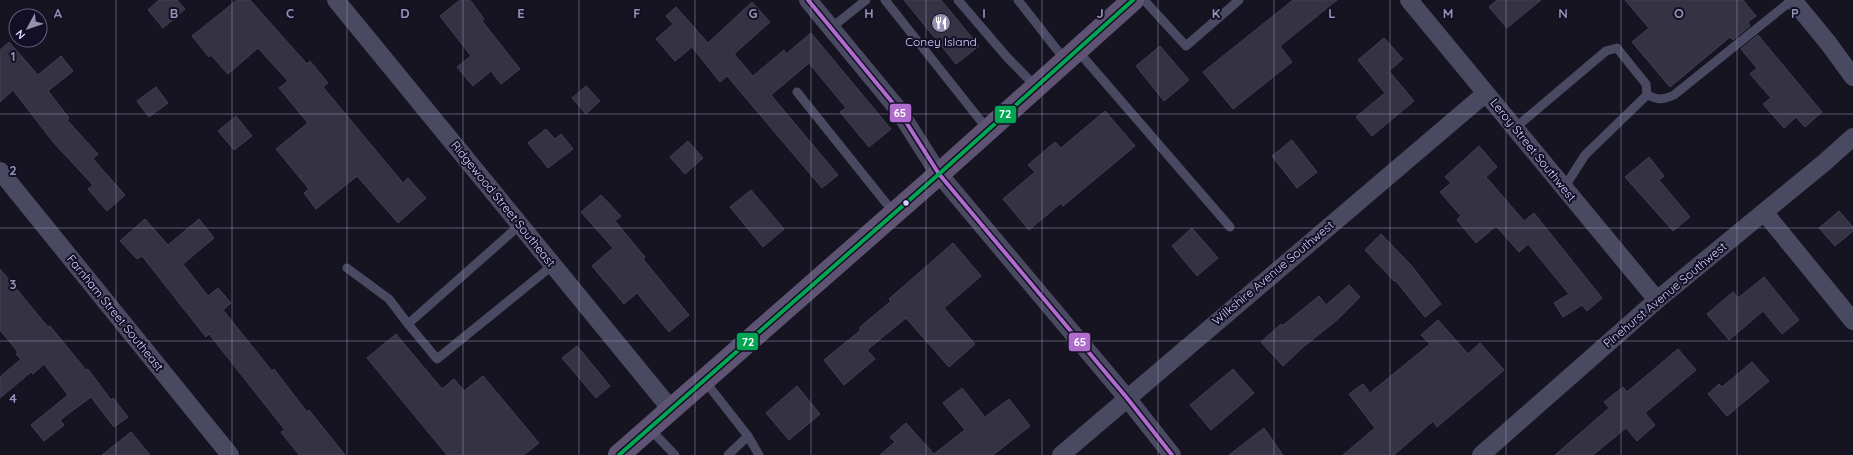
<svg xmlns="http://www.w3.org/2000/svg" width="1853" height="455" font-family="Quicksand,sans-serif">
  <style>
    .building { fill: #343243; stroke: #433f54 }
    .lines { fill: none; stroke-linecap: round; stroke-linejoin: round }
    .service { stroke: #4a4962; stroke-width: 9 }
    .minor { stroke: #4a4962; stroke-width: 18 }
    .primary { stroke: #5e5373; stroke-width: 22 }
    .bus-1-casing { stroke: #130f26; stroke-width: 7 }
    .bus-2-casing { stroke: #130f26; stroke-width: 7 }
    .bus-1 { stroke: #b06ccc; stroke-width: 4 }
    .bus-2 { stroke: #00a651; stroke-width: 4 }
    .grid { fill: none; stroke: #9591b1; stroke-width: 1; stroke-opacity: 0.55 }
    .bus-dot { fill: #d9d4ff; stroke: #130f26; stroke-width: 1.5 }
    .labels { text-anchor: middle; stroke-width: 4; stroke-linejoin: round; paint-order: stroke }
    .poi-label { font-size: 12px; fill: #d9d4ff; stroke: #130f26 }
    .street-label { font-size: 12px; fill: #d9d4ff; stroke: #130f26 }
    .grid-label { font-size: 13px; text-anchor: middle; font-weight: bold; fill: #9591b1; stroke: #130f26; stroke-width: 4; stroke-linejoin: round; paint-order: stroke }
    .line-badge { stroke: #130f26; stroke-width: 1.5 }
    .badge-label { font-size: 11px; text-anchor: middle; font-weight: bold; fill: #fff }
  </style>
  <rect width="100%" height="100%" fill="#161421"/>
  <!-- building -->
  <path class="building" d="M159,0H177L185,9L163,28L148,10Z
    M237,0H250L307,64L310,61L328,83L323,87L403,183L408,178L426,198L398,223L357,176L316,209L304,193L309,189L276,149L308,123L279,88L288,81L258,48L228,74L211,55L209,57L192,36Z
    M460,0H470L484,19L482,21L520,69L501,84L491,71L473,86L457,67L471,56L440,16Z
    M904,0H941L979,46L956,64Z
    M1293,0H1337L1280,46L1292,62L1233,109L1203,72Z
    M1497,0H1541L1507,28L1489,7Z
    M1625,0H1743L1756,16L1748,22L1750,26L1733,40L1730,37L1670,87L1632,42L1649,28Z
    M752,2L770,22L734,54L753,76L784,50L786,54L811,33L891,129L869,147L840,112L846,108L809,63L771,95L838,175L822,188L727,76L720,82L692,47L675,61L656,39L673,24L666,16L676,7L708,43Z
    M1758,35L1822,112L1805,127L1796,117L1784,128L1763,104L1771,98L1750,74L1757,68L1741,49Z
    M1384,38L1403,59L1389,71L1414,101L1372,136L1356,117L1385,93L1358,60Z
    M9,42L38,75L61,56L73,71L48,91L69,118L67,120L98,154L93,159L125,195L107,211L88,189L93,185L53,142L13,90L0,102V50Z
    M1160,46L1189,80L1164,101L1136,66Z
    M586,86L600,101L586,114L572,98Z
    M156,87L168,103L149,117L137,101Z
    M1105,111L1135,146L1063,206L1061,203L1029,230L1003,199L1035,172L1028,165L1055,142L1061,148Z
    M236,116L252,136L234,150L218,131Z
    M546,129L555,139L561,134L573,149L548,168L528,143Z
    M1292,140L1317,172L1297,188L1272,156Z
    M688,141L703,158L685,174L670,157Z
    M1479,146L1497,167L1486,177L1524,221L1534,213L1602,298L1587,311L1582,305L1563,317L1554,303L1569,294L1528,244L1519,252L1496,226L1476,243L1457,220L1461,216L1440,192L1451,183L1445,177Z
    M1649,157L1664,176L1659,180L1690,217L1673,231L1625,177Z
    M751,190L784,229L763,247L730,207Z
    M601,195L621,216L615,221L645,257L643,259L689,315L669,332L637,293L624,304L592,266L613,248L581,212Z
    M1839,211L1853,227V231L1835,246L1819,228Z
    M145,219L168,245L199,219L214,238L183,264L208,296L218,288L231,303L223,310L272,371L274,369L307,412L309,410L345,455H299L281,432L285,430L209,334L206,337L142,256L137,259L120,241Z
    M1192,228L1218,258L1197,276L1172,246Z
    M1381,234L1411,265L1441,304L1425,317L1395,280L1394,281L1365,250Z
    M953,243L981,276L944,308L975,344L949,367L906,318L867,350L875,359L844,385L824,360L861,330L859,328L891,301L889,299Z
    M0,269L48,327L50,326L86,370L88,369L111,400L113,398L128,417L114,427L91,397L60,420L64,425L44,441L31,425L68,395L44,364L33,374L31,372L0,398V377L21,359L16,354L18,352L0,330Z
    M1764,277L1799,320L1782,334L1763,311L1729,340L1707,314L1733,292L1738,298Z
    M1349,285L1360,297L1337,320L1302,348L1283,366L1261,342L1281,324L1282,326L1319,296L1326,305Z
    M1438,320L1468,354L1480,343L1504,370L1437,427L1433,421L1394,455H1343L1375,428L1349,394L1363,384L1370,393L1430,344L1421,335Z
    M396,334L442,389L454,379L464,391L483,376L539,443L524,455H447L367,358Z
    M577,346L610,386L596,398L562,358Z
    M1678,349L1696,370L1645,413L1655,425L1637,441L1626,428L1593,455H1555L1609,408L1604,402L1623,387L1627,392Z
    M1752,362L1769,381L1727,416L1708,394L1719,384L1722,387Z
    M1233,369L1254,393L1211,430L1190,405Z
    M797,386L820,414L789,440L766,413Z
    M962,388L985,417L1009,399L1030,426L993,455H880L895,442L890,437L906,423L934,454L965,430L943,403Z
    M1264,428L1283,455H1229Z
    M131,432L150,455H102Z"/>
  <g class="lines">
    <!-- service -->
    <path class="service" d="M885,0L988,130
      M958,0L1006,56L1036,87
      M1018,0L1065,60
      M1144,0L1186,46L1239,0
      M831,28L866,0
      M1077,50L1230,227
      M797,92L894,213
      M1647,95C1658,100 1663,100 1674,95L1792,0
      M1515,128L1606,51L1617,48L1646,84L1647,95L1585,155L1564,188
      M520,225L408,324L437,359L553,265
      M347,268L389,299L408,324
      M704,380L748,436L759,455
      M649,428L675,455
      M728,455L748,436"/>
    <!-- minor -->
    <path class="minor" d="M336,0L670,408
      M808,0L897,108L939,174L1127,398L1172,455
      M1409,0L1657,300
      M1793,0L1829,44L1853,77
      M0,171L230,455
      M1764,212L1853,321
      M1061,455L1486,93
      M1481,455L1657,300L1825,162L1853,137"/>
    <!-- primary -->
    <path class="primary" d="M619,455L939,174L1133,0"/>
    <!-- bus-1 casing -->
    <g class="bus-1-casing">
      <path id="bus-1" d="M808,0L897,108L939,174L1127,398L1172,455"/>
    </g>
    <!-- bus-2 casing -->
    <g class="bus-2-casing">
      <path id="bus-2" d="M619,455L939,174L1133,0"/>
    </g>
    <!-- bus-1 -->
    <use href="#bus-1" class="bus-1"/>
    <!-- bus-2 -->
    <use href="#bus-2" class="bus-2"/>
  </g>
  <!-- grid -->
  <path class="grid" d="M116,0V455M232,0V455M347,0V455M463,0V455M579,0V455M695,0V455M811,0V455M926,0V455M1042,0V455M1158,0V455M1274,0V455M1390,0V455M1506,0V455M1621,0V455M1737,0V455M0,114H1853M0,228H1853M0,341H1853"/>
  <!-- icons -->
  <defs>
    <g id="restaurant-disc" transform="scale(1)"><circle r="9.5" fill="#9591b1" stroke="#130f26"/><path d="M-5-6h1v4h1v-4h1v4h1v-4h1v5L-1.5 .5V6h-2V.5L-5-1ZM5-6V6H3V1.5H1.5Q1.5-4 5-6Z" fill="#fff"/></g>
  </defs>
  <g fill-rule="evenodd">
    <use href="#restaurant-disc" x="941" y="23"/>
  </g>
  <!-- markers -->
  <circle class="bus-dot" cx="906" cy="203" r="3.5"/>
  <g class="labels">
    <!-- poi labels -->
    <g class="poi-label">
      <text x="941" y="46">Coney Island</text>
    </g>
    <!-- street labels -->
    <g class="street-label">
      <text transform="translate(1533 150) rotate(51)" y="4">Leroy Street Southwest</text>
      <text transform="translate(503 204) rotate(51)" y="4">Ridgewood Street Southeast</text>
      <text transform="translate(1273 273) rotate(-40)" y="4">Wilkshire Avenue Southwest</text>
      <text transform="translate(1665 295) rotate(-40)" y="4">Pinehurst Avenue Southwest</text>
      <text transform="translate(115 313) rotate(51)" y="4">Farnham Street Southeast</text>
    </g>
  </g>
  <g class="grid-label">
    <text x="58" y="18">A</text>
    <text x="174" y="18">B</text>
    <text x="290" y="18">C</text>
    <text x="405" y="18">D</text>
    <text x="521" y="18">E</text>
    <text x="637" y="18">F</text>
    <text x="753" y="18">G</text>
    <text x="869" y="18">H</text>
    <text x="984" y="18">I</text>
    <text x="1100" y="18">J</text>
    <text x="1216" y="18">K</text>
    <text x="1332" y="18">L</text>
    <text x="1448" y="18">M</text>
    <text x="1563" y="18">N</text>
    <text x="1679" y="18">O</text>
    <text x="1795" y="18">P</text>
    <text x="13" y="61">1</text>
    <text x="13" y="175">2</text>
    <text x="13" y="289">3</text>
    <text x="13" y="403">4</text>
  </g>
  <g class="line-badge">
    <rect x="889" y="103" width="23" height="20" rx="4" fill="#b06ccc"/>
    <rect x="994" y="105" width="23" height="19" rx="4" fill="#00a651"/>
    <rect x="736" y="332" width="23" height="19" rx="4" fill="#00a651"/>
    <rect x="1068" y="332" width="23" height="20" rx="4" fill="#b06ccc"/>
  </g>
  <g class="badge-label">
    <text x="900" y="117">65</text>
    <text x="1005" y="118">72</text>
    <text x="748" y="346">72</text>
    <text x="1080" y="346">65</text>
  </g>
  <!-- north arrow -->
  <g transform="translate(28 28) rotate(230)"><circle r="19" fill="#130f26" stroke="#625e7d"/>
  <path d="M0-3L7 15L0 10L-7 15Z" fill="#9591b1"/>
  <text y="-6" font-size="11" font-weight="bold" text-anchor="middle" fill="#d9d4ff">N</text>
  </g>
</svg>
